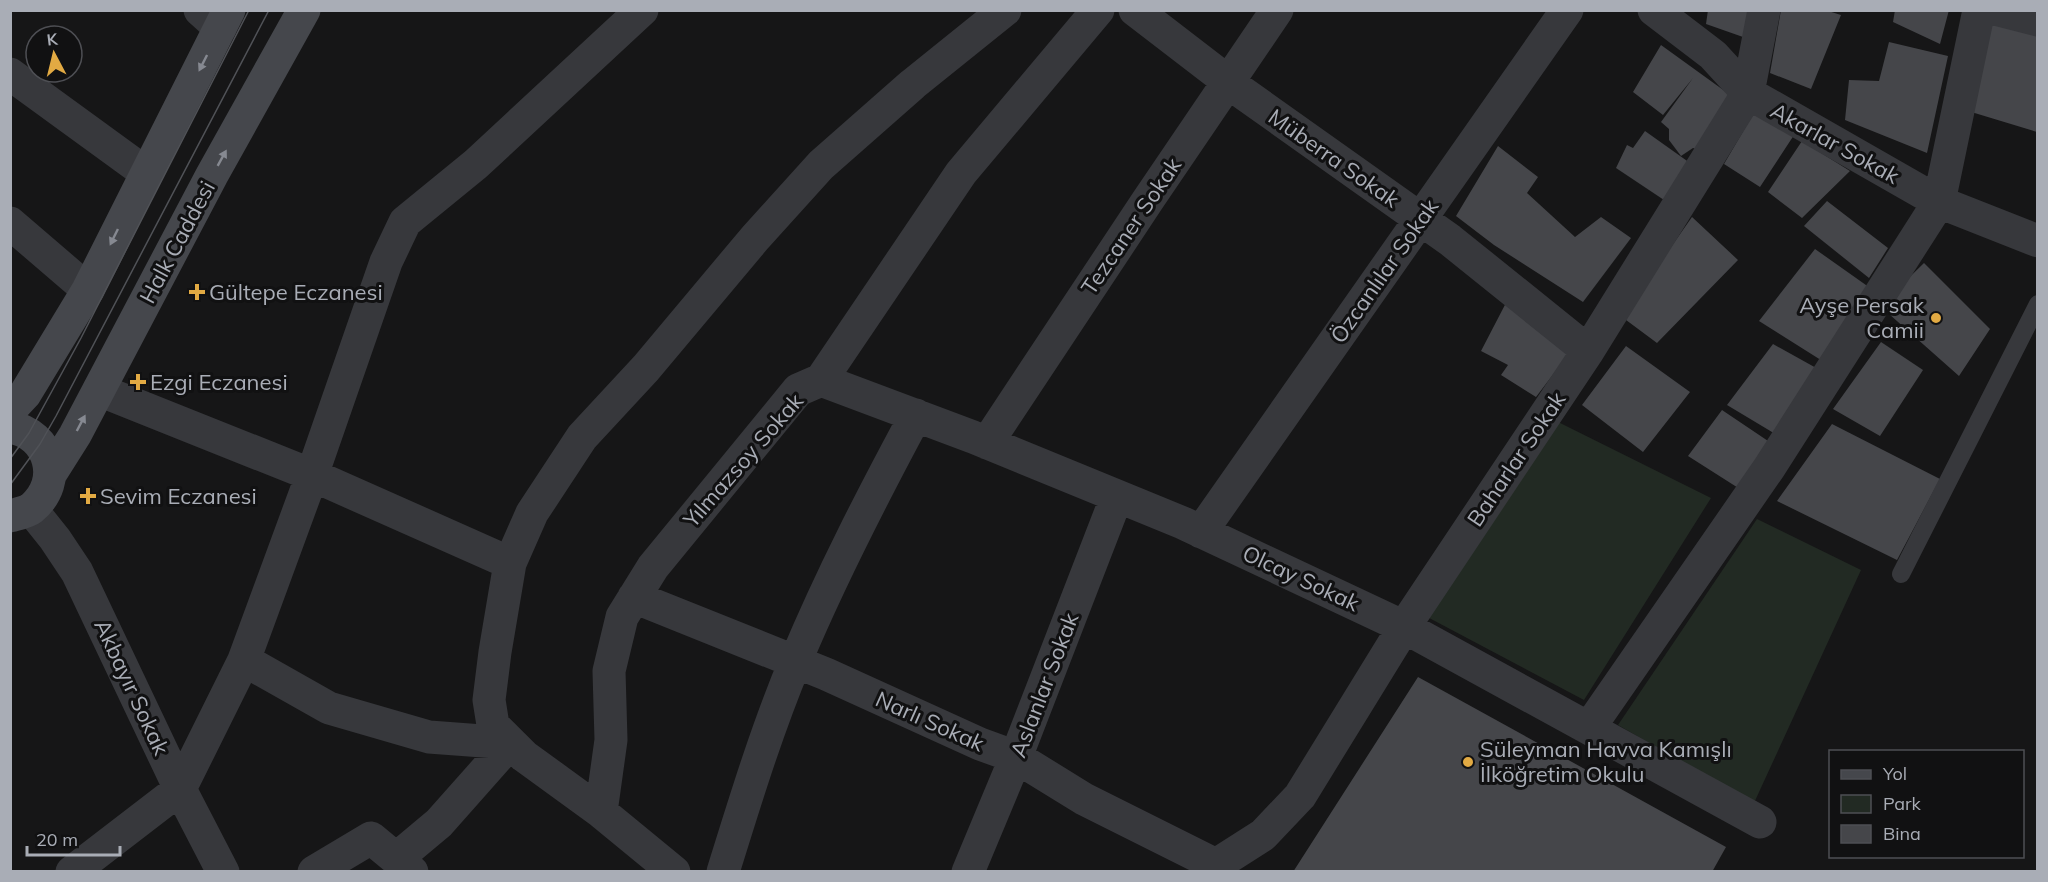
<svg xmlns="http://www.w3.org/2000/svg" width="2048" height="882" font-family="Mulish,sans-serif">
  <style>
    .green { fill: #222a23 }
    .building { fill: #45464a }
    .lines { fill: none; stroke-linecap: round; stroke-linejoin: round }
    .service { stroke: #37383c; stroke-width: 18 }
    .minor { stroke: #37383c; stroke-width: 33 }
    .secondary { stroke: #45474c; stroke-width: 33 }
    .tram { stroke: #505257; stroke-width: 1.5 }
    .oneway { fill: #868991 }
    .poi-dot { fill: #e2aa43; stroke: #111112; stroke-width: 2 }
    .labels { text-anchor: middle; stroke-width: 6; stroke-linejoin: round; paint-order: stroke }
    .street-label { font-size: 22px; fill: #a9adb6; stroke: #111112 }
    .poi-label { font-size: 22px; fill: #a9adb6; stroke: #111112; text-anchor: start }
  </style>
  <rect width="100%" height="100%" fill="#161617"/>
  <!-- green -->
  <path class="green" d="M1546,416L1711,498L1584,700L1416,611Z
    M1757,519L1861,570L1754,803L1618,725Z"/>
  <!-- building -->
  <path class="building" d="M1708,10H1748L1743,37L1706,24Z
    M1781,10H1825L1841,15L1811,89L1770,73Z
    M1895,10H1949L1940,44L1893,22Z
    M1987,21L2037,36V132L1968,111Z
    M1889,42L1948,56L1927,153L1845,120L1849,80L1879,81Z
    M1661,45L1733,97L1699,150L1693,148L1681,156L1669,140V129L1661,122L1693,78L1663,115L1633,92Z
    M1759,104L1796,132L1760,187L1724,164Z
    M1645,131L1690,163L1664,200L1616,168L1627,145L1633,148Z
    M1802,141L1850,171L1802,218L1768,192Z
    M1498,146L1538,177L1527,193L1575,237L1601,217L1631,238L1583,302L1494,245L1456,216Z
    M1827,201L1888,248L1869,278L1804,226Z
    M1692,217L1738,260L1657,343L1622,317Z
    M1815,249L1873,290L1824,362L1759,321Z
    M1924,263L1990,329L1959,376L1880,306Z
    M1508,299L1574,347L1536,397L1501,375L1508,365L1481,351Z
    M1881,342L1923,370L1880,436L1833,409Z
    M1773,344L1818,369L1777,435L1727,405Z
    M1626,346L1690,392L1643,452L1582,405Z
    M1722,410L1774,445L1743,491L1688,456Z
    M1832,424L1940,479L1897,560L1777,501Z
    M1418,677L1726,847L1712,872H1293Z"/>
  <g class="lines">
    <!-- service -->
    <path class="service" d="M1901,574L2038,304"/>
    <!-- minor -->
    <path class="minor" d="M200,10L220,28
      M1135,10L1243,93L1450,240L1588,351
      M1654,10L1713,55L1748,93L1939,202L2038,241
      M1999,10L2038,20
      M10,74L146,173
      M10,223L88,290
      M821,380L973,437L1183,523L1404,627L1760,822
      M99,390L312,475L510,563
      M987,443L1148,200L1277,10
      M31,509L55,539L77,572L180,789L223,872
      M1201,532L1567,10
      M634,597L826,674L980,744L1016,757L1084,799L1216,865
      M244,660L329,708L429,737L510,743
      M1589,728L1769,468L1939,202L1979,10
      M601,812L611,740L609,671L622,617L653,567L798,390L821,380L961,173L1098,10
      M396,859L439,823L510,743
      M72,872L180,789L244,660L312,475L386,262L405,222L476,164L642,10
      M314,872L371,838L412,872
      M674,872L601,812L524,756L493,725L489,700L495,652L510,563L532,513L582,437L646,368L755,238L821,165L913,84L1005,10
      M723,872C745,801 767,729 796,660C831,576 873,495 916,415
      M968,872L1016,757L1117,496
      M1212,872L1216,865L1263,835L1300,796L1404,627L1588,351L1748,93L1764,10"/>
    <!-- secondary -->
    <path class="secondary" d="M10,410L25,394L88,290L229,10
      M10,427C50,434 64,481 32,508C27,512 17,514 10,516
      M51,473L75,435L212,175L304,10"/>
    <!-- tram -->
    <path class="tram" d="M10,459L29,433L81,338L249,10
      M10,485L40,444L56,416L269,10"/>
  </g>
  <!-- one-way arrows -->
  <defs><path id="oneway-solid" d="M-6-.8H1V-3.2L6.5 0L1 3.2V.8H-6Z" transform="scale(1.5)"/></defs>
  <g class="oneway">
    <use href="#oneway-solid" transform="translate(203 63) rotate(117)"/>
    <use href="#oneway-solid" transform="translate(222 158) rotate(-61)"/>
    <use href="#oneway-solid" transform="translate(114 237) rotate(116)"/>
    <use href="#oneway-solid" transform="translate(81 423) rotate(-62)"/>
  </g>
  <!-- markers -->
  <g class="poi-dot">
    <path d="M194 283h6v6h6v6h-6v6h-6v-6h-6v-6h6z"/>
    <circle cx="1936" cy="318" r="6"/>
    <path d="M135 373h6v6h6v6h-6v6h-6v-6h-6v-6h6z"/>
    <path d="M85 487h6v6h6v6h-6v6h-6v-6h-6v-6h6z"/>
    <circle cx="1468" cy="762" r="6"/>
  </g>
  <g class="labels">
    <!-- street labels -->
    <g class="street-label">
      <text transform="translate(1835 143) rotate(29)" y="8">Akarlar Sokak</text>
      <text transform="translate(1334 158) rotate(35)" y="8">Müberra Sokak</text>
      <text transform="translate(1131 226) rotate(-56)" y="8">Tezcaner Sokak</text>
      <text transform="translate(177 242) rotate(-62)" y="8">Halk Caddesi</text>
      <text transform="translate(1384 271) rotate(-55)" y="8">Özcanlılar Sokak</text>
      <text transform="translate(1516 459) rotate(-56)" y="8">Baharlar Sokak</text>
      <text transform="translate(743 460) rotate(-49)" y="8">Yılmazsoy Sokak</text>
      <text transform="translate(1301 578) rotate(25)" y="8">Olcay Sokak</text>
      <text transform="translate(1044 685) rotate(-69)" y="8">Aslanlar Sokak</text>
      <text transform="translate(132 687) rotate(65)" y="8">Akbayır Sokak</text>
      <text transform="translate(930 721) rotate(24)" y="8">Narlı Sokak</text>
    </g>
    <!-- poi labels -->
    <g class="poi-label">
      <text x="209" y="300">Gültepe Eczanesi</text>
      <text x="1924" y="313" text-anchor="end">Ayşe Persak<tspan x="1924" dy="25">Camii</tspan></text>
      <text x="150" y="390">Ezgi Eczanesi</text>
      <text x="100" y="504">Sevim Eczanesi</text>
      <text x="1480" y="757">Süleyman Havva Kamışlı<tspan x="1480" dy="25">İlköğretim Okulu</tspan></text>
    </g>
  </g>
  <!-- border -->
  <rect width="2048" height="882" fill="none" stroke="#a9adb6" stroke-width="24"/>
  <!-- legend -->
  <rect x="1829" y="750" width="195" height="108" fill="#111112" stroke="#4e4f54" stroke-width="1.5"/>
  <rect x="1841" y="770" width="30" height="9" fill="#45474c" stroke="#4e4f54" stroke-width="1.5"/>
  <text x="1883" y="780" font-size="18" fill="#a9adb6">Yol</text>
  <rect x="1841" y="795" width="30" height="18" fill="#222a23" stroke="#4e4f54" stroke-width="1.5"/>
  <text x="1883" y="810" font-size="18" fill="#a9adb6">Park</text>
  <rect x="1841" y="825" width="30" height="18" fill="#45464a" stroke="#4e4f54" stroke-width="1.5"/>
  <text x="1883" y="840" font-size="18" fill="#a9adb6">Bina</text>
  <!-- north arrow -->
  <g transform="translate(54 54) rotate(353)"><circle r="28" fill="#111112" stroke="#4e4f54" stroke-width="1.5"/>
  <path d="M0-4.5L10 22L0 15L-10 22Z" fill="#e2aa43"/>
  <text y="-9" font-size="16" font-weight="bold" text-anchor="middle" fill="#a9adb6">K</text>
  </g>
  <!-- scale -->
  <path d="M27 846v9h93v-9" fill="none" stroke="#a9adb6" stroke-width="3"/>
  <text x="36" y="846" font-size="18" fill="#a9adb6" stroke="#111112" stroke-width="4.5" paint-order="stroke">20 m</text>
</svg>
